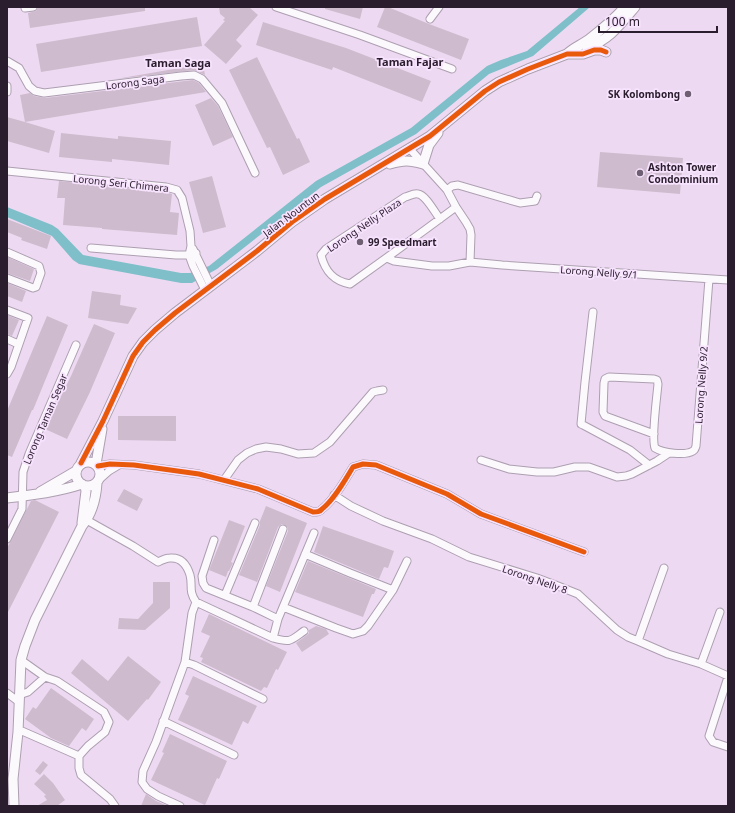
<svg xmlns="http://www.w3.org/2000/svg" width="735" height="813" font-family="'Noto Sans',sans-serif">
  <style>
    .water { fill: #7ebfc9 }
    .building { fill: #cfbbce }
    .lines { fill: none; stroke-linecap: round; stroke-linejoin: round }
    .minor-casing { stroke: #ad9fb1; stroke-width: 9 }
    .tertiary-casing { stroke: #ad9fb1; stroke-width: 11 }
    .minor { stroke: #fcf9fd; stroke-width: 7 }
    .tertiary { stroke: #fcf9fd; stroke-width: 9 }
    .cycleway-casing { stroke: #f8e3fe; stroke-width: 8 }
    .cycleway { stroke: #e8590c; stroke-width: 5 }
    .poi-dot { fill: #6e5f72; stroke: #f8e3fe; stroke-width: 1.5 }
    .labels { text-anchor: middle; stroke-width: 3.5; stroke-linejoin: round; paint-order: stroke }
    .street-label { font-size: 10px; fill: #2a1d2d; stroke: #f8e3fe }
    .poi-label { font-size: 10px; font-weight: bold; fill: #2a1d2d; stroke: #f8e3fe; text-anchor: start }
    .neighbourhood-label { font-size: 11px; font-weight: bold; fill: #2a1d2d; stroke: #f8e3fe }
  </style>
  <rect width="100%" height="100%" fill="#eddaf2"/>
  <!-- water -->
  <path class="water" d="M580,7H590L533,56L489,74L416,134L321,187L217,269L192,283H181L79,264L73,260L52,236L7,217V207L52,225L58,229L83,255L181,273H190L209,266L316,181L411,128L487,66L501,60L527,51Z"/>
  <!-- building -->
  <path class="building" d="M38,7H145V11L30,28L28,13L36,11Z
    M219,7H249L258,15L236,40L242,46L226,64L204,45L225,21L223,20L225,18L220,14Z
    M325,7H363L360,19L325,9Z
    M385,7H388L429,24L469,39L461,60L377,27Z
    M197,17L202,46L41,72L36,44Z
    M263,22L346,48L431,81L422,102L333,67L332,70L256,45Z
    M257,57L297,139L299,138L310,162L283,175L270,147L267,148L229,70Z
    M203,64L205,75L194,70L116,79Z
    M193,80L199,83L206,92L25,122L55,131L49,153L7,141V117L25,122L20,95L30,93L34,96L45,98Z
    M211,98L218,106L233,137L213,146L195,105Z
    M61,133L118,139V136L171,141L169,165L112,159V162L59,157Z
    M600,152L683,158L680,194L597,187Z
    M212,176L226,227L203,233L189,182Z
    M59,181L165,192L172,194L170,212L179,213L177,235L102,229V228L63,225L65,198H57Z
    M7,219L51,236L47,249L21,240L22,238L7,232Z
    M7,257L34,269L30,281L7,273Z
    M7,283L26,291L22,302L7,296Z
    M92,291L121,295L120,305L137,308L128,324L88,318Z
    M7,315L19,320L12,336L7,334Z
    M47,316L68,325L33,410H32L12,457L7,455V411Z
    M94,324L115,333L90,392L67,439L45,429L71,376Z
    M118,416H176V441L118,440Z
    M124,489L143,499L137,511L117,501Z
    M35,500L59,512L7,614V548L11,541L31,501Z
    M266,506L307,523L280,592L266,586L288,531V528L285,525L282,524L278,527L257,582L239,575L260,525V521Z
    M229,520L245,526L231,562L233,563L229,571H228L226,577L209,570Z
    M323,526L394,551L388,568L384,567L379,579L314,552Z
    M308,561L376,589L374,594H372L363,617L295,592Z
    M153,582H170V608L145,630L118,629L119,618L138,619L153,603Z
    M209,614L287,652L278,670L276,669L267,688L264,687L261,691L201,662L203,658L200,657L210,636L201,632Z
    M316,626L326,629L329,634L302,652L296,643L307,635L309,633V630Z
    M128,656L161,682L148,700L147,699L128,721L71,673L82,659L108,681Z
    M193,676L257,706L248,724L243,721L232,745L178,720L189,696L185,694Z
    M51,688L94,719L86,731L82,728L69,746L51,738L25,719L33,707L36,709Z
    M170,734L227,761L219,779L217,778L205,805L151,780L164,753L162,752Z
    M43,761L48,765L40,775L35,771Z
    M44,774L53,783L65,800L57,806H37L47,800L44,796L46,795L34,784Z
    M146,794L156,801L168,806H141Z"/>
  <g class="lines">
    <!-- minor casing -->
    <g class="minor-casing">
      <path id="minor" d="M276,7L360,35L452,69
        M25,8L33,7
        M430,19L439,7
        M7,61L19,68L29,86L35,91L44,93L181,76L194,75L202,79L222,103L255,173
        M7,86V92
        M409,148L447,190L456,207L466,222L470,229L471,235L470,262
        M7,171L166,187L177,190L182,198L190,231L191,246L189,255L193,266L205,290
        M447,190L452,186L458,185L520,203L535,201L537,196
        M440,219C435,213 426,195 418,194C414,193 409,196 405,197L326,249L321,255C325,271 333,281 350,284C385,259 421,233 456,207
        M91,248L176,255H189L196,253
        M193,249L211,286
        M7,252L39,266L41,273L36,287L33,288L7,278
        M387,258L394,261L432,266H449L470,262L502,265L728,280
        M7,310L28,318L11,367L7,374
        M593,312L585,382L581,424L583,425L630,450L649,465
        M7,339L18,344
        M654,434L605,416L603,412L604,383L605,379L609,377L654,379L657,380L658,384C657,396 651,439 655,448C663,453 685,456 693,451C695,450 695,449 696,446L709,279
        M481,460L509,469L537,472H554L575,467H589L617,477L626,476L632,474L657,461L669,453
        M98,466L110,464L134,465L199,474L258,489L313,512C317,512 320,512 322,509C334,500 345,480 353,467L363,464L376,465L447,494L481,514L584,552
        M100,479L109,471L119,465
        M224,480L238,460L247,453L256,449L266,447L281,449L298,454L314,453L330,442L373,392L377,391L383,390
        M334,495L351,506L383,521L432,539L469,557L537,578L558,586L578,594L617,630L628,637L638,641L668,654L701,664L728,676
        M83,518L133,546L158,562C162,560 166,558 170,558C181,557 187,565 190,575C193,586 188,590 196,602L192,613L185,662L156,742L143,771L142,782L147,789L158,796L180,806
        M7,539L22,509L23,472L29,454L76,345
        M214,540L202,576L203,583L206,588L253,607L278,619
        M305,554L350,573L393,590
        M225,595L255,523
        M196,602L273,638C291,643 290,641 304,631
        M253,607L283,529
        M283,607L336,628L353,634L363,631L368,626L393,590L407,561
        M273,638L278,619L314,533
        M638,641L664,568
        M21,660L45,677L57,681L104,712L109,722L105,732L88,746L79,756
        M185,662L194,665L263,699
        M701,664L720,612
        M728,677L709,736L713,742L728,747
        M7,693L19,702
        M19,695L28,692L45,677
        M163,721L234,755
        M18,732L22,731L79,756V768L81,775L110,799L115,806"/>
    </g>
    <!-- tertiary casing -->
    <g class="tertiary-casing">
      <path id="tertiary" d="M587,48C610,39 619,26 635,7
        M567,54C573,48 581,45 588,40C601,30 614,19 625,7
        M390,164C404,160 409,160 423,164L429,145L438,133
        M76 474a12 12 0 1 1 24 0a12 12 0 1 1-24 0Z
        M81,463L103,421L133,356L143,342L155,330L175,313L257,251L292,222L325,199L430,136L485,91L499,82L528,69L567,54H583L594,50H601L606,52
        M96,464L102,429
        M40,492L76,471
        M7,498C32,495 58,492 82,484
        M82,523L86,491L85,486
        M14,806L13,779L18,732L21,660L25,646L35,620L82,526C92,514 96,499 97,483"/>
    </g>
    <!-- minor -->
    <use href="#minor" class="minor"/>
    <!-- tertiary -->
    <use href="#tertiary" class="tertiary"/>
    <!-- cycleway casing -->
    <g class="cycleway-casing">
      <path id="cycleway" d="M81,463L103,421L133,356L143,342L155,330L175,313L257,251L292,222L325,199L430,136L485,91L499,82L528,69L567,54H583L594,50H601L606,52
        M98,466L110,464L134,465L199,474L258,489L313,512C317,512 320,512 322,509C334,500 345,480 353,467L363,464L376,465L447,494L481,514L584,552"/>
    </g>
    <!-- cycleway -->
    <use href="#cycleway" class="cycleway"/>
  </g>
  <!-- markers -->
  <g class="poi-dot">
    <circle cx="688" cy="94" r="4"/>
    <circle cx="640" cy="173" r="4"/>
    <circle cx="360" cy="242" r="4"/>
  </g>
  <g class="labels">
    <!-- street labels -->
    <g class="street-label">
      <text transform="translate(135 82) rotate(-7)" y="4">Lorong Saga</text>
      <text transform="translate(121 183) rotate(6)" y="4">Lorong Seri Chimera</text>
      <text transform="translate(291 214) rotate(-37)" y="4">Jalan Nountun</text>
      <text transform="translate(364 225) rotate(-34)" y="4">Lorong Nelly Plaza</text>
      <text transform="translate(599 272) rotate(4)" y="4">Lorong Nelly 9/1</text>
      <text transform="translate(701 385) rotate(-86)" y="4">Lorong Nelly 9/2</text>
      <text transform="translate(45 419) rotate(-67)" y="4">Lorong Taman Segar</text>
      <text transform="translate(535 579) rotate(19)" y="4">Lorong Nelly 8</text>
    </g>
    <!-- poi labels -->
    <g class="poi-label">
      <text x="680" y="98" text-anchor="end">SK Kolombong</text>
      <text x="648" y="171">Ashton Tower<tspan x="648" dy="12">Condominium</tspan></text>
      <text x="368" y="246">99 Speedmart</text>
    </g>
    <!-- neighbourhood labels -->
    <g class="neighbourhood-label">
      <text x="410" y="66">Taman Fajar</text>
      <text x="178" y="67">Taman Saga</text>
    </g>
  </g>
  <!-- border -->
  <rect width="735" height="813" fill="none" stroke="#2a1d2d" stroke-width="16"/>
  <!-- scale -->
  <path d="M599 26v6h118v-6" fill="none" stroke="#2a1d2d" stroke-width="2"/>
  <text x="605" y="26" font-size="12" fill="#2a1d2d" stroke="#f8e3fe" stroke-width="3" paint-order="stroke">100 m</text>
</svg>
